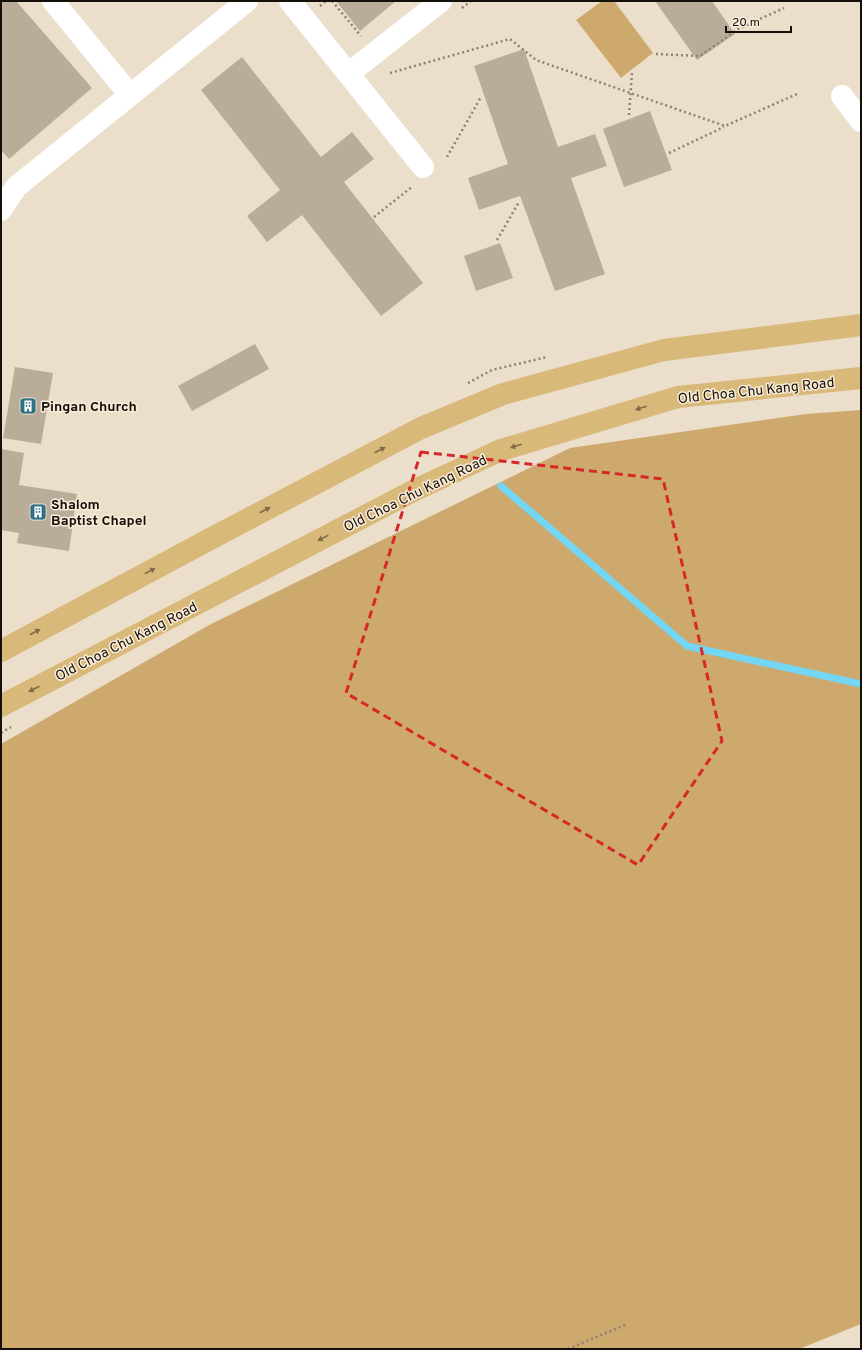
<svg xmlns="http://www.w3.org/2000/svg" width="862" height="1350" font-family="Overpass,sans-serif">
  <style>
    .green { fill: #cda96d }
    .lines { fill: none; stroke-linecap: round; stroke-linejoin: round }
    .stream { stroke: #73d6f4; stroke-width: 7 }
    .building { fill: #b9ad9a }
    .path { stroke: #8c8374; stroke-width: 2.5; stroke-dasharray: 2 3; stroke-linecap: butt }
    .minor { stroke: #fff; stroke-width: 22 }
    .major { stroke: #d9b979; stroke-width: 22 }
    .oneway { fill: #806d47 }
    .marked { fill: none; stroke: #d62828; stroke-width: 3; stroke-dasharray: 8 5; stroke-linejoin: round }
    .labels { text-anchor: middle; stroke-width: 3; stroke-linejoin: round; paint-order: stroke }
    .street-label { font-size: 14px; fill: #141009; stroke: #f8ebd7 }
    .poi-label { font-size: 14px; font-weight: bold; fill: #141009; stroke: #f8ebd7; text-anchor: start }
  </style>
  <rect width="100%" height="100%" fill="#ebdeca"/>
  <!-- green -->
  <path class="green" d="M602,1H614L653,53L621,78L576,20Z
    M861,410V1324L799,1349H1V744L211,624L570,448L806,414Z"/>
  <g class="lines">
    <!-- stream -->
    <path class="stream" d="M501,486L687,646L861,684"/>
  </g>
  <!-- building -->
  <path class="building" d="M1,1H16L92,88L9,159L1,150Z
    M336,1H396L360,31Z
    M655,1H712L735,34L697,60Z
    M524,49L558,147L595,134L607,166L571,178L605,274L555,291L520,196L479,210L468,178L508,164L474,66Z
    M242,57L321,157L352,132L374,159L344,182L423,283L381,316L302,215L267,242L247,216L280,190L201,90Z
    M650,111L672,170L624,187L603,129Z
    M500,243L513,278L476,291L464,256Z
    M255,344L269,369L192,411L178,386Z
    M15,367L53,373L41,444L3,438Z
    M1,449L24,453L19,485L77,494L69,551L17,543L19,533L1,530Z"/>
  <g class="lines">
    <!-- path -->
    <path class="path" d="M332,1L361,36
      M320,6L326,1
      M462,8L471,1
      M656,54L700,56L738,29L784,8
      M390,73L510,39L536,60L725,126L797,94
      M629,115L632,72
      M669,153L724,127
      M447,157L481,97
      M374,217L413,186
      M497,240L519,202
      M468,383L492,370L547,357
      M1,733L11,727
      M568,1349L625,1325"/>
    <!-- minor -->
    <path class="minor" d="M53,1L130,95
      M290,1L423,167
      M348,74L441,1
      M842,96L861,121
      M1,210L16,187L247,1"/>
    <!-- major -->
    <path class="major" d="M1,651L212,538L421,428L503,394L664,350L861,325
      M1,706L415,490L501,450L678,397L861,378"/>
  </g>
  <!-- one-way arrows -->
  <defs><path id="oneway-solid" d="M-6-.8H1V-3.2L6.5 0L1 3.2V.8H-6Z"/></defs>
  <g class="oneway">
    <use href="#oneway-solid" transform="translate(641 408) rotate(163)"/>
    <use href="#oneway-solid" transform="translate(516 446) rotate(163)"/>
    <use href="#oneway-solid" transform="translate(380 450) rotate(-28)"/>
    <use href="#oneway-solid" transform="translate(265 510) rotate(-28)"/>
    <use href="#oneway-solid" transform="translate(323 538) rotate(153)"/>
    <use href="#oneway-solid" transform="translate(150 571) rotate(-28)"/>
    <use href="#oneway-solid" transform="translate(35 632) rotate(-28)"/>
    <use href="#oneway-solid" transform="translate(34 689) rotate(153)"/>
  </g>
  <!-- marked area -->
  <path class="marked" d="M421,452L663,479L722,741L638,865L346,693Z"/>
  <!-- icons -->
  <defs>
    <g id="building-square" transform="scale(0.9)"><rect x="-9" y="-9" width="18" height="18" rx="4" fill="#2f7183" stroke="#f8ebd7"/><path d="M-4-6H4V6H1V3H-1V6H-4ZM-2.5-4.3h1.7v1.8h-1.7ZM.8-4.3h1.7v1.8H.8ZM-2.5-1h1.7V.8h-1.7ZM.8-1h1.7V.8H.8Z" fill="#fff"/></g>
  </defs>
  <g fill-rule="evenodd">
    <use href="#building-square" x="28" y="406"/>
    <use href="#building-square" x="38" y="512"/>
  </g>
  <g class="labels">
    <!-- street labels -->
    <g class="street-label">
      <text transform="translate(756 390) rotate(-6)" y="5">Old Choa Chu Kang Road</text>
      <text transform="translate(415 493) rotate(-26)" y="5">Old Choa Chu Kang Road</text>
      <text transform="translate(126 641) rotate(-27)" y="5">Old Choa Chu Kang Road</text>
    </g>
    <!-- poi labels -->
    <g class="poi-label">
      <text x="41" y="411">Pingan Church</text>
      <text x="51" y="509">Shalom<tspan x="51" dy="16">Baptist Chapel</tspan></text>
    </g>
  </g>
  <!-- border -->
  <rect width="862" height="1350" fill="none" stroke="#141009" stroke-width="4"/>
  <!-- scale -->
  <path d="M726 26v6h65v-6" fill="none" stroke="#141009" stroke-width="2"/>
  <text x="732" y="26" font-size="12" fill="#141009" stroke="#f8ebd7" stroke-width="3" paint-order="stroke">20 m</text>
</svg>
